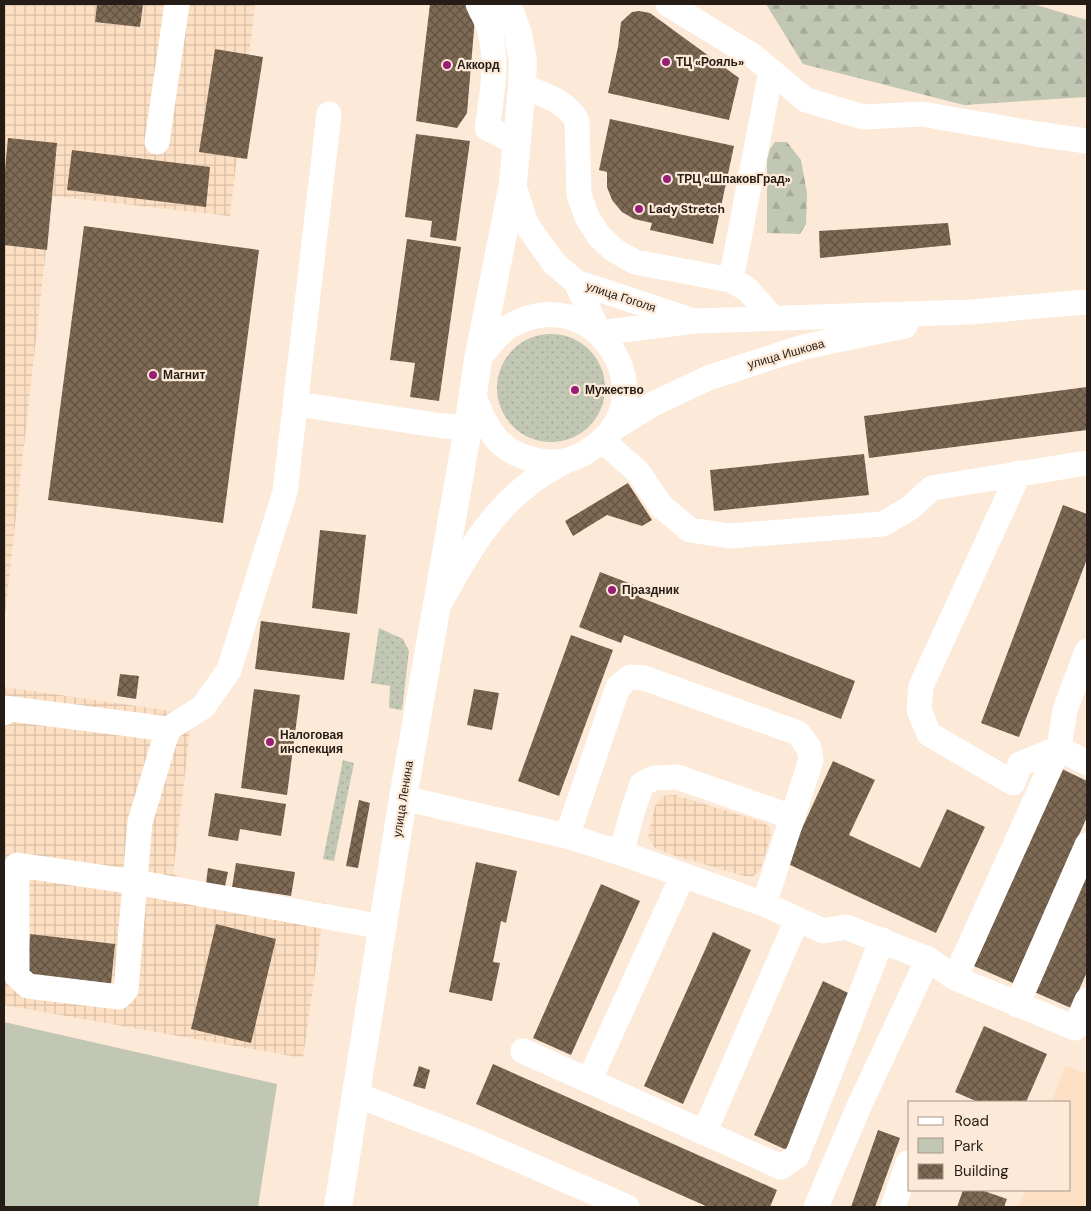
<svg xmlns="http://www.w3.org/2000/svg" width="1091" height="1211" font-family="'DM Sans',sans-serif">
  <style>
    .built { fill: #fddfc3 }
    .industrial { fill: url(#industrial-grid) }
    .grass { fill: url(#grass-dots) }
    .forest { fill: url(#forest-firs) }
    .park { fill: #c1c7b3 }
    .building { fill: url(#building-cross-hatch) }
    .lines { fill: none; stroke-linecap: round; stroke-linejoin: round }
    .minor { stroke: #fff; stroke-width: 25 }
    .major { stroke: #fff; stroke-width: 28 }
    .poi-dot { fill: #991e77; stroke: #fce9d7; stroke-width: 2 }
    .labels { text-anchor: middle; stroke-width: 4.5; stroke-linejoin: round; paint-order: stroke }
    .poi-label { font-size: 12px; font-weight: bold; fill: #251d15; stroke: #fce9d7; text-anchor: start }
    .street-label { font-size: 12px; fill: #251d15; stroke: #fce9d7 }
  </style>
  <defs>
    <pattern id="industrial-grid" width="8" height="8" patternUnits="userSpaceOnUse" patternTransform="scale(1.25)"><rect width="8" height="8" fill="#fddfc3"/><path d="M0 4h8M4 0v8" fill="none" stroke="#d9bfa7"/></pattern>
    <pattern id="grass-dots" width="8" height="8" patternUnits="userSpaceOnUse" patternTransform="scale(1.25)"><rect width="8" height="8" fill="#c1c7b3"/><path d="M2 2h.1M6 6h.1" fill="none" stroke="#a6aa99" stroke-width="1.8" stroke-linecap="round"/></pattern>
    <pattern id="forest-firs" width="22" height="20" patternUnits="userSpaceOnUse" patternTransform="scale(1.25)"><rect width="22" height="20" fill="#c1c7b3"/><path d="M5 1l3.5 6h-7zM16 11l3.5 6h-7z" fill="#a6aa99"/></pattern>
    <pattern id="building-cross-hatch" width="8" height="8" patternUnits="userSpaceOnUse" patternTransform="scale(1.25)"><rect width="8" height="8" fill="#7e6a55"/><path d="M0 0l8 8M0 8l8-8" fill="none" stroke="#615241"/></pattern>
  </defs>
  <rect width="100%" height="100%" fill="#fce9d7"/>
  <!-- built -->
  <path class="built" d="M1065,1066L1087,1074V1207H1019L1025,1191L1024,1190H1070V1102H1052Z"/>
  <!-- industrial -->
  <path class="industrial" d="M4,4H255L230,216L52,196L4,624Z
    M4,687L192,714L173,874L193,884L325,903L303,1058L4,1005Z
    M675,795L762,822L770,827L771,835L760,871L752,877L744,876L669,854L655,848L648,837L655,806L662,796Z"/>
  <!-- grass -->
  <path class="grass" d="M497 388a54 54 0 1 1 108 0a54 54 0 1 1-108 0Z
    M379,628L403,639L409,651L402,710L389,708L390,686L371,683Z
    M343,760L354,763L334,861L323,859Z"/>
  <!-- forest -->
  <path class="forest" d="M766,4H1033L1087,20V97L964,105L803,64Z
    M775,142H787L801,160L807,193L806,224L800,234L767,233V160L770,149Z"/>
  <!-- park -->
  <path class="park" d="M4,1022L277,1084L258,1207H4Z"/>
  <!-- building -->
  <path class="building" d="M97,4H143L140,27L95,22Z
    M430,4H468L475,18L467,113L457,128L416,121Z
    M639,11L650,13L739,78L729,120L608,93L618,47L621,22L632,12Z
    M215,49L263,57L247,159L199,152Z
    M610,119L734,146L713,244L650,230L652,223L634,219L622,212L612,200L607,187V172L599,170Z
    M416,134L470,141L456,241L430,237L432,221L405,217Z
    M8,138L57,143L47,250L4,245V181Z
    M72,150L210,167L206,207L67,190Z
    M948,223L951,245L820,258L819,231Z
    M84,226L259,250L223,523L48,500Z
    M407,239L461,247L439,401L410,397L415,363L390,360Z
    M1087,387V430L869,458L864,416Z
    M864,454L869,495L714,511L710,470Z
    M628,483L652,520L642,526L607,515L573,536L565,521Z
    M1063,505L1087,514V559L1019,737L981,723Z
    M320,530L366,535L357,614L312,608Z
    M600,572L642,588L639,597L855,681L841,719L624,635L621,643L579,627Z
    M261,621L350,633L344,680L255,669Z
    M571,635L613,650L559,796L518,781Z
    M120,674L139,676L136,699L117,696Z
    M254,689L300,695L287,795L241,788Z
    M474,689L499,693L492,730L467,725Z
    M833,761L875,780L849,835L920,868L947,809L985,827L936,933L786,863Z
    M1062,769L1087,781V817L1013,983L974,966Z
    M215,793L286,804L281,836L240,829L238,841L208,836Z
    M359,800L370,803L358,868L346,866Z
    M476,862L517,871L506,923L501,921L493,962L500,963L492,1001L449,992Z
    M236,863L295,872L291,896L232,887Z
    M208,868L228,872L225,886L206,883Z
    M1087,868V972L1071,1008L1032,991Z
    M601,884L640,901L571,1055L533,1038Z
    M216,924L276,939L251,1043L191,1029Z
    M713,932L751,950L683,1104L644,1086Z
    M30,934L115,944L111,984L26,974Z
    M823,981L861,999L793,1153L754,1135Z
    M984,1026L1047,1054L1026,1102H978L955,1092Z
    M493,1064L777,1190L770,1207H708L476,1104Z
    M419,1066L430,1070L425,1089L413,1086Z
    M878,1130L900,1138L875,1207H851Z
    M963,1190H981L1007,1199L1004,1207H957Z"/>
  <g class="lines">
    <!-- minor -->
    <path class="minor" d="M478,4C481,11 485,18 488,25C499,58 492,95 487,128L517,143
      M668,4L753,56L806,100L863,117L922,114L1037,134L1087,141
      M522,86C543,95 566,100 577,121L579,195L587,217L599,236L614,250L635,262L731,280L747,289L773,318
      M157,142L177,4
      M513,183L526,224L554,263L576,282L688,319
      M731,280L771,71
      M576,282L599,333L695,321L970,312L1087,302
      M472,392C488,432 499,456 546,462C565,464 580,457 595,446C667,395 595,276 508,327C496,335 487,349 478,360
      M297,404L443,426L468,428
      M612,429L653,404L708,378L803,347L905,326
      M603,441L638,472L661,506L690,530L730,536L883,524L910,508L932,488L1087,463
      M1019,473L921,686L919,710L929,734L1013,783L1020,764L1059,748L1065,710L1087,651
      M441,601C466,556 488,515 530,483C541,474 554,468 566,461
      M4,713V708L168,729L140,822L135,882L17,865V976L28,986L119,997L126,990L135,882L383,927
      M168,729L203,707L229,670L285,492L329,114
      M403,798L567,836L621,853L764,904L823,931L846,927L928,959L955,978L1075,1028L1087,1000
      M567,836L618,687L630,677L644,678L798,733L809,748L811,760L764,904
      M621,853L633,810L642,784L654,778L677,777L792,817
      M955,978L1059,748L1087,763
      M1017,1005L1087,845
      M523,1051L781,1167L797,1156L882,940
      M589,1081L683,875
      M357,1095L473,1140L627,1207
      M704,1133L797,920
      M816,1207L860,1104L928,959
      M893,1207L908,1163"/>
    <!-- major -->
    <path class="major" d="M338,1207L403,798L468,428L478,360L513,183L522,86L523,61L518,34L507,4"/>
  </g>
  <!-- markers -->
  <g class="poi-dot">
    <circle cx="666" cy="62" r="5"/>
    <circle cx="447" cy="65" r="5"/>
    <circle cx="667" cy="179" r="5"/>
    <circle cx="639" cy="209" r="5"/>
    <circle cx="153" cy="375" r="5"/>
    <circle cx="575" cy="390" r="5"/>
    <circle cx="612" cy="590" r="5"/>
    <circle cx="270" cy="742" r="5"/>
  </g>
  <g class="labels">
    <!-- poi labels -->
    <g class="poi-label">
      <text x="676" y="66">ТЦ «Рояль»</text>
      <text x="457" y="69">Аккорд</text>
      <text x="677" y="183">ТРЦ «ШпаковГрад»</text>
      <text x="649" y="213">Lady Stretch</text>
      <text x="163" y="379">Магнит</text>
      <text x="585" y="394">Мужество</text>
      <text x="622" y="594">Праздник</text>
      <text x="280" y="739">Налоговая<tspan x="280" dy="14">инспекция</tspan></text>
    </g>
    <!-- street labels -->
    <g class="street-label">
      <text transform="translate(621 297) rotate(18)" y="4">улица Гоголя</text>
      <text transform="translate(786 354) rotate(-16)" y="4">улица Ишкова</text>
      <text transform="translate(403 799) rotate(-81)" y="4">улица Ленина</text>
    </g>
  </g>
  <!-- border -->
  <rect width="1091" height="1211" fill="none" stroke="#251d15" stroke-width="10"/>
  <!-- legend -->
  <rect x="908" y="1101" width="162" height="90" fill="#fce9d7" stroke="#a69789"/>
  <rect x="918" y="1117" width="25" height="8" fill="#ffffff" stroke="#a69789"/>
  <text x="954" y="1126" font-size="15" fill="#251d15">Road</text>
  <rect x="918" y="1138" width="25" height="15" fill="#c1c7b3" stroke="#a69789"/>
  <text x="954" y="1151" font-size="15" fill="#251d15">Park</text>
  <rect x="918" y="1164" width="25" height="15" fill="url(#building-cross-hatch)" stroke="#a69789"/>
  <text x="954" y="1176" font-size="15" fill="#251d15">Building</text>
</svg>
